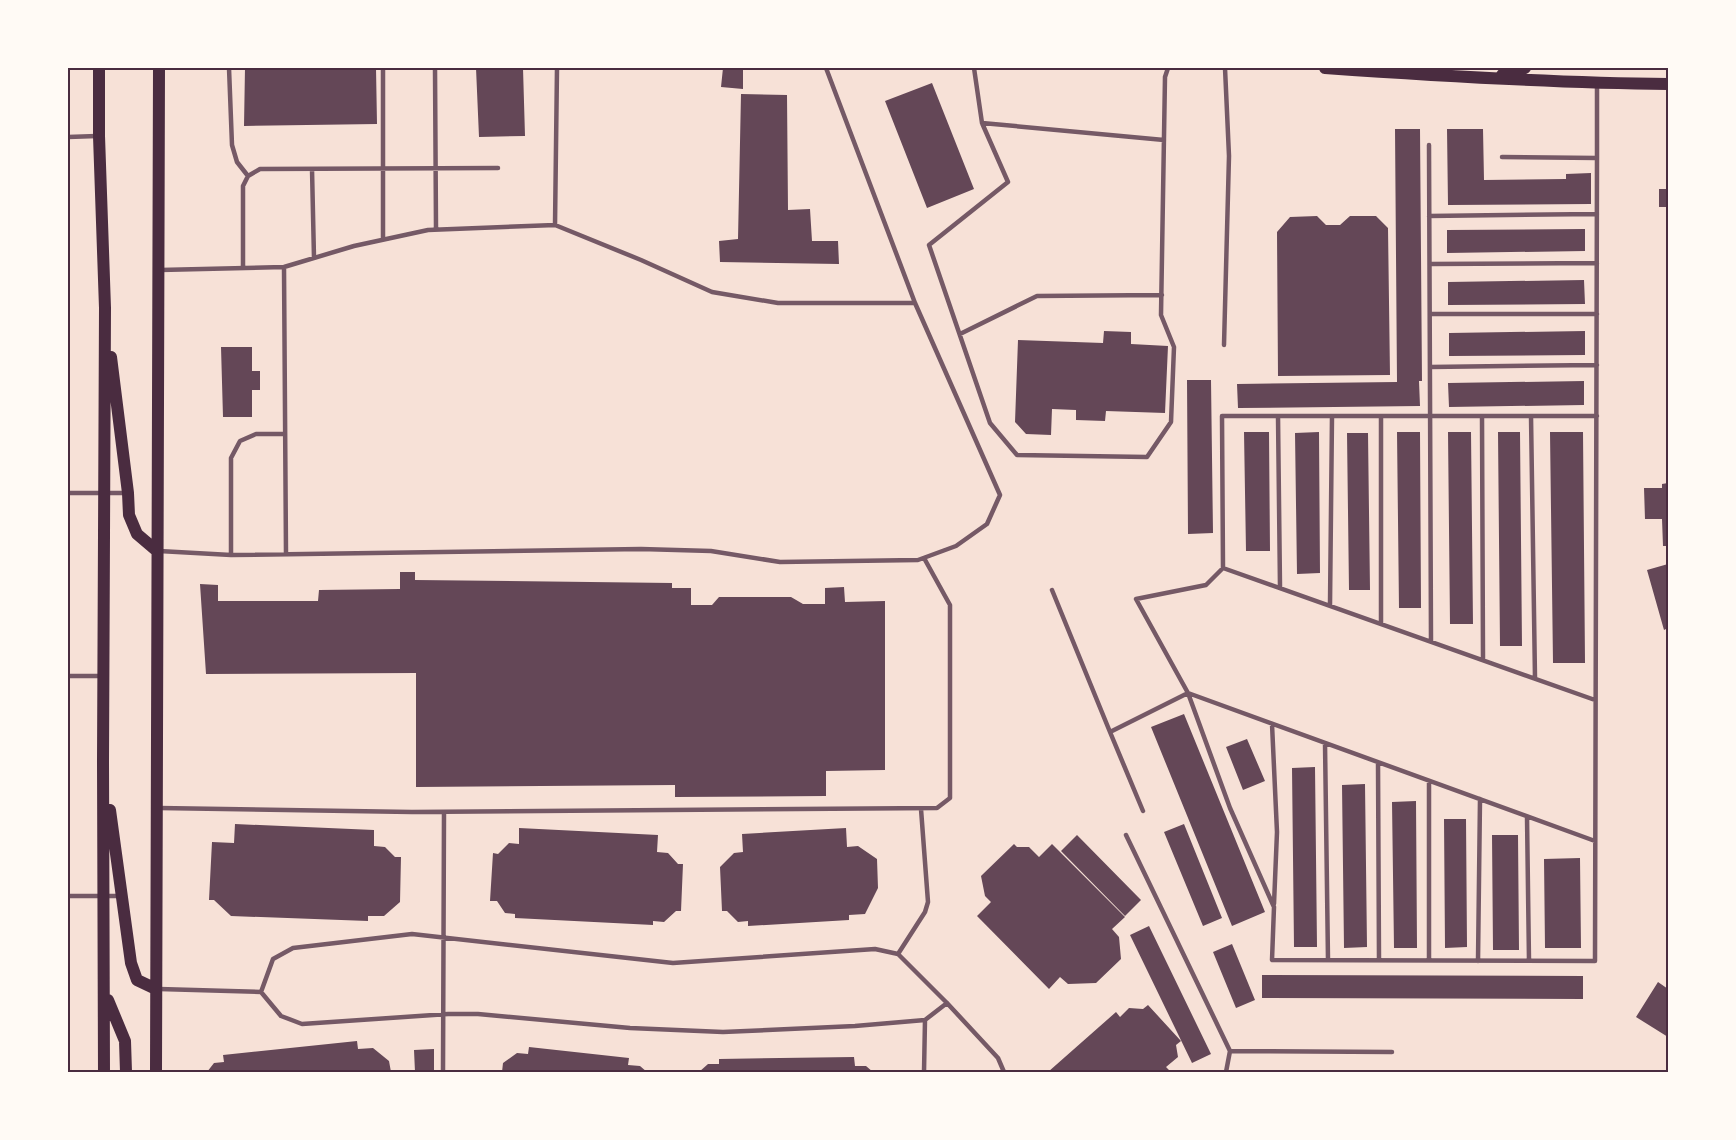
<svg xmlns="http://www.w3.org/2000/svg" width="1736" height="1140" viewBox="0 0 1736 1140" font-family="'Zilla Slab',serif">
	<style>
		.building { fill: #644757 }
		.lines { fill: none; stroke-linecap: round; stroke-linejoin: round }
		.service { stroke: #755966; stroke-width: 4.5 }
		.secondary { stroke: #4a2c40; stroke-width: 12 }
		.neatline { fill: none; stroke: #4a2c40; stroke-width: 2 }
	</style>
	<rect width="100%" height="100%" fill="#f7e1d7"/>
	<path class="building" d="M245 68H376L377 124 244 126Z
		M476 68H523L525 136 479 137Z
		M723 68 743 70V89L721 87Z
		M932 83 974 189 927 208 885 101Z
		M741 94 787 95 788 210 810 209 812 241H838L839 264 720 262 719 241 738 239Z
		M1395 129H1420L1422 381H1419L1420 406 1238 408 1237 384 1397 382Z
		M1447 129H1483L1484 180 1566 179V174L1591 173V204L1448 205Z
		M1659 189H1668V207H1659Z
		M1317 216 1326 225H1340L1350 216H1376L1388 228 1390 375 1278 376 1277 232 1290 217Z
		M1585 229V251L1447 253V230Z
		M1584 280 1585 304 1448 305V282Z
		M1104 331 1131 332V344L1168 346 1165 413 1106 411 1105 421 1076 420V410L1052 409 1051 435 1026 434 1015 422 1018 340 1103 343Z
		M1585 331V355L1449 356V333Z
		M221 347H252V371H260V390H252V417H223Z
		M1187 380H1211L1213 533 1188 534Z
		M1584 381V405L1449 407 1448 383Z
		M1244 432H1269L1270 551H1246Z
		M1319 432 1320 573 1297 574 1295 433Z
		M1397 432H1420L1421 608H1399Z
		M1448 432H1471L1473 624H1450Z
		M1498 432H1520L1522 646H1500Z
		M1550 432H1583L1585 663H1553Z
		M1347 433H1368L1370 590H1349Z
		M1668 483V546H1663L1662 519H1645L1644 488H1662V484Z
		M1668 564V628L1664 630 1647 570Z
		M400 572H415V580L672 583V588H691V605H712L719 597H791L803 604H825V588L844 587 845 602 885 601V770L826 771V796L675 797V785L416 787V673L206 674 200 584 218 585V601H318L319 590 400 589Z
		M1184 714 1265 912 1232 926 1151 727Z
		M1247 739 1265 781 1243 790 1226 747Z
		M1315 767 1317 947H1294L1292 768Z
		M1365 784 1367 947 1344 948 1342 785Z
		M1416 801 1417 948H1394L1392 802Z
		M1444 819H1466L1467 947 1445 948Z
		M235 824 374 830V846L385 847 395 857H401L400 902 384 916H368V921L231 916 214 900H209L212 842 234 843Z
		M1184 824 1222 918 1203 926 1164 832Z
		M519 828 658 835 657 852 668 853 678 864H683L681 911H676L664 922 653 921V925L515 918V914L505 913 497 901H490L493 853 498 854 509 843 519 844Z
		M846 828 847 847 858 846 877 859 878 888 865 914 849 915V920L748 926V921L738 922 727 911H722L720 867 734 853 743 852 742 834Z
		M1077 835 1141 900 1125 916 1061 851Z
		M1492 835H1518L1519 950H1493Z
		M1014 844 1017 847H1029L1039 857 1052 844 1125 917 1112 929 1119 937 1121 959 1096 983 1068 984 1060 977 1049 989 977 916 991 902 985 896 981 876Z
		M1580 858 1581 948H1545L1544 859Z
		M1149 926 1211 1054 1192 1063 1130 935Z
		M1232 944 1255 1000 1236 1008 1213 952Z
		M1262 975 1583 976V999L1262 998Z
		M1658 982 1668 989V1037L1636 1017Z
		M1148 1005 1181 1041 1176 1045 1178 1057 1166 1067 1171 1072H1048L1116 1012 1120 1017 1129 1008 1143 1009Z
		M357 1041 358 1049 373 1048 389 1061 391 1072H207L214 1063 224 1062 223 1055Z
		M529 1047 629 1058 628 1065 640 1066 647 1072H502L503 1063 517 1053 528 1054Z
		M434 1049V1072H415L414 1050Z
		M854 1057 855 1066H866L873 1072H699L708 1064H719V1059Z"/>
	<g class="lines">
		<path class="service" d="M229 68 232 145 237 162 248 176
			M435 68 436 229
			M974 68 982 123 1008 182 929 245 990 423 1017 455 1147 457 1171 422 1174 347 1161 315 1165 77 1168 68
			M982 123 1164 140
			M68 137 97 136
			M1429 145 1431 641
			M1502 157 1597 158V84
			M312 169 314 258
			M1429 216 1597 214
			M555 225 641 260 712 292 778 303H915L826 68
			M383 239V68
			M1430 264 1597 263
			M284 267 286 554
			M243 268V186L248 176 260 169 498 168
			M160 270 284 267 354 246 428 230 555 225 557 68
			M1430 314H1597
			M960 334 1037 296 1162 295
			M1224 345 1229 156 1225 68
			M1430 367 1597 365
			M1278 416 1280 587
			M1381 416V623
			M1482 416 1483 659
			M1531 416 1535 678
			M68 493H128
			M159 551 231 555 641 549 711 551 780 562 918 560 956 546 987 524 1000 495 915 303
			M231 555V458L240 441 256 434H285
			M1223 568 1222 416H1597
			M1052 590 1110 732
			M1330 605 1332 416
			M68 676H101
			M1595 700 1223 568 1206 585 1136 599 1188 693 1230 808 1274 907 1272 960 1595 961 1597 158
			M1272 724 1277 832 1274 904
			M1325 743 1328 960
			M1378 762 1379 960
			M1429 781V960
			M159 808 412 812 937 808 950 798V605L924 558
			M1143 811 1110 732 1188 693 1595 841
			M1527 817 1529 961
			M1126 835 1230 1051 1226 1072
			M68 896H122
			M898 954 925 912 928 902 921 809
			M1478 961 1480 799
			M159 989 261 992 273 959 293 948 412 934 673 963 875 949 898 954 947 1003 998 1058 1004 1072
			M261 992 281 1016 302 1024 448 1014H478L630 1028 723 1032 855 1026 925 1020 947 1003
			M1230 1051 1392 1052
			M443 1072 444 812
			M924 1072 925 1020"/>
		<path class="secondary" d="M99 68V136L105 308 103 762 104 1072
			M1325 68C1439 76 1554 83 1668 84
			M1502 75 1525 68
			M111 357 128 493 129 515 137 534 157 551
			M110 810 131 963 137 980 156 989
			M108 1000 125 1041 126 1072
			M156 1072 159 68"/>
	</g>
	<rect width="1736" height="1140" fill="none" stroke="#fffaf5" stroke-width="138"/>
	<rect x="69" y="69" width="1598" height="1002" class="neatline"/>
</svg>
